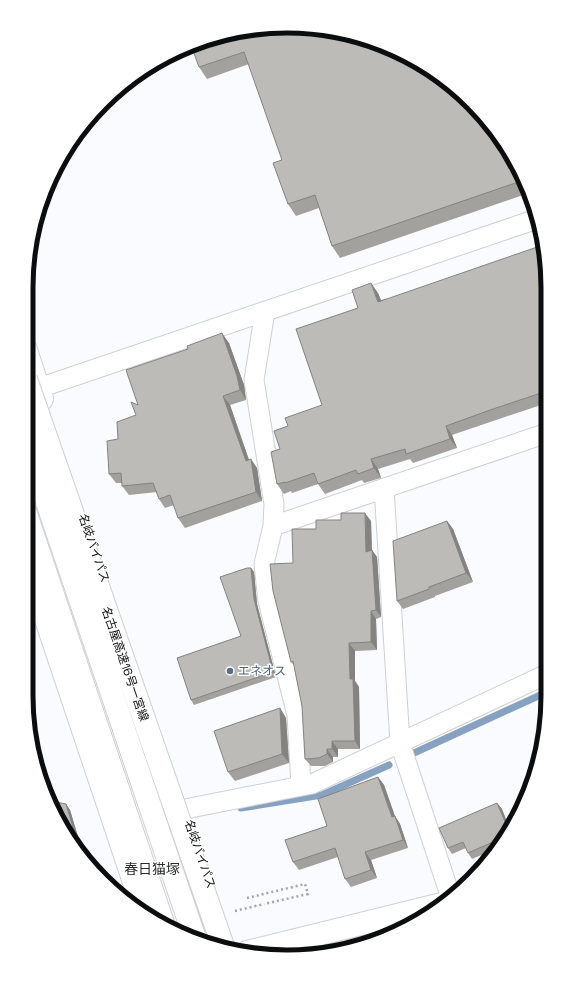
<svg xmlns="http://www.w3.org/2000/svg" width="574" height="983" viewBox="0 0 574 983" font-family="'Space Grotesk','Noto Sans JP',sans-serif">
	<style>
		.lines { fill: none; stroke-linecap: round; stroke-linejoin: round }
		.stream { stroke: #87a1c1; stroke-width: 7 }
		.minor-casing { stroke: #ced0d3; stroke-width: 21 }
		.tertiary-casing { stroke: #ced0d3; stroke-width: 24 }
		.trunk-casing { stroke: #ced0d3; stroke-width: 24 }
		.motorway-casing { stroke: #ced0d3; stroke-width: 24 }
		.path { stroke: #a3a5a7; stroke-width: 2.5; stroke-dasharray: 2 3; stroke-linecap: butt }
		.minor { stroke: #fff; stroke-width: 19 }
		.tertiary { stroke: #fff; stroke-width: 22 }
		.trunk { stroke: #fff; stroke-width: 22 }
		.motorway { stroke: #fff; stroke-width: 22 }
		.motorway-bridge-casing { stroke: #ced0d3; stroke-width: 24; stroke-linecap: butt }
		.path-bridge { stroke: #a3a5a7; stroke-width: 2.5; stroke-dasharray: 2 3; stroke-linecap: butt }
		.motorway-bridge { stroke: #fff; stroke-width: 22 }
		.wall { fill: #a3a19e }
		.shaded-wall { fill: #848381 }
		.building { fill: #bdbbb8; stroke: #848381 }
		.service-dot { fill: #5c6f8a; stroke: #fff; stroke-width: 1.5 }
		.labels { text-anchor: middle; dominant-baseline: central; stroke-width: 3; stroke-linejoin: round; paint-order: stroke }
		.street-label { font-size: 12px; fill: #0c0d0e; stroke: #fff }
		.service-label { font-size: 12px; fill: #4e5e75; stroke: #fff; text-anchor: start }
		.quarter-label { font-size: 14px; fill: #292a2c; stroke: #fff }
		.rim { fill: none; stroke: #0c0d0e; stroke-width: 5 }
	</style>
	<rect width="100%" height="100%" fill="#f9fbfe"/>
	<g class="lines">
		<path class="stream" d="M414 753 547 692
			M241 808 322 795 389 765"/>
		<defs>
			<path id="minor" d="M265 311 254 380 274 504 273 526 264 564 268 601 297 715 301 786
				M39 388 537 219
				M384 488 400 743 451 898
				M273 526 547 433
				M185 809 312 784 547 674"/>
			<path id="tertiary" d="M247 952 446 903"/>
			<path id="trunk" d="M26 350 42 399
				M26 560 145 915"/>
			<path id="motorway" d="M26 514 163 923"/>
		</defs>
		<use href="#minor" class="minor-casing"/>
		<use href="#tertiary" class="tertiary-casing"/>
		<use href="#trunk" class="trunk-casing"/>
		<use href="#motorway" class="motorway-casing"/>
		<path class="path" d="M247 898 305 884 308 894 264 904"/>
		<use href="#minor" class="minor"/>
		<use href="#tertiary" class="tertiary"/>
		<use href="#trunk" class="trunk"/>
		<use href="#motorway" class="motorway"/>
		<defs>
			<path id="motorway-bridge" d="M26 379 224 949
				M26 440 194 936"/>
		</defs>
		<use href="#motorway-bridge" class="motorway-bridge-casing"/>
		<path class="path-bridge" d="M235 911 264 904"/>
		<use href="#motorway-bridge" class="motorway-bridge"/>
	</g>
	<path class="wall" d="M236 31 513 156 529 193 340 258 332 246 319 208 296 216 288 204 282 160 249 64 207 79 199 67Z
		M547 270V403L499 419 452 435 457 448 413 463 410 459 378 469 381 478 364 483 362 480 325 494 318 484 292 493 291 491 284 494 277 484 280 449 288 426 322 405 358 308 378 293 381 300Z
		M229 343 244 385 246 400 230 405 249 460 257 468 262 501 185 528 178 518 174 505 165 508 159 499 157 492 129 495 122 486V483H116L109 474 118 439 136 415 138 405Z
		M371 521 372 550 377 557 381 617 376 619 377 650 355 651V681L359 687 360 749H338V757H333V762L325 766H311L305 759 302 706 294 665 291 662 293 563 316 529Z
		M447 521 453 529 473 582 435 596V597L403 609 397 601Z
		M251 568 254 572 257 604 276 677 194 705 191 700 241 636Z
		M280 708 286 718 289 763 235 781 228 772Z
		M378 777 384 785 395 816 400 824 408 848 371 860 377 878 351 887 345 879 338 857 299 870 293 862 327 826Z
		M51 801 66 804 70 810 79 840 73 842Z
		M497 803 502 809 496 849 472 859 468 853 466 848 452 854 448 848Z"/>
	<path class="shaded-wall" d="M371 283 378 293 385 311 378 302Z
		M222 333 229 343 244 385 246 400 240 390Z
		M223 396 230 405 252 469 251 459 257 468 262 501 256 492 246 461Z
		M446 426 452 435 457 448 450 439Z
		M371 459 378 469 381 478 374 468Z
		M365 513 371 521 372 560 366 552Z
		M447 521 453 529 473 582 466 573Z
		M372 550 377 557 381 617 376 610Z
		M251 568 254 572 257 604 276 677 273 672 254 599Z
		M371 611 376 619 377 650 371 642Z
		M349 643 355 651V681L359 687 360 749 355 741 350 679Z
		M280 708 286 718 289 763 282 754Z
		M332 741 338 749V757L332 749Z
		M327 749 333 757V762L327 754Z
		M378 777 384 785 398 825 392 817Z
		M497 803 502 809 510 829 509 831Z
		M66 804 70 810 79 840 75 834Z
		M395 816 400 824 408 848 403 840Z
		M365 852 371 860 377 878 371 870Z"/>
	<path class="building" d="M287 26 338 31 387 46 432 70 472 103 513 156 524 180 332 246 315 195 288 204 273 163 282 160 244 52 199 67 191 45 236 31Z
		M543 245 547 270V391L493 409 446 426 450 439 406 454 405 449 371 459 374 468 358 474 356 470 318 484 314 473 285 483V482L277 484 271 452 280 449 274 431 288 426 285 418 322 405 296 329 358 308 352 290 371 283 378 302Z
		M222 333 237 376 240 390 223 396 246 461 251 459 256 492 178 518 170 495 159 499 153 483 122 486 121 473 109 474 107 441 118 439 117 422 136 415 131 402 138 405 126 370 188 349 187 346Z
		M341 513H365L366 552 372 550 376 610 371 611V642L349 643 350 679H353L355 741H332V749H327V754L319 758 305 759 302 706 293 661 291 662 273 591 270 564 293 563 292 529H316V520H341Z
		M447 521 466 573 429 587V589L397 601 393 541Z
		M247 568H251L254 599 273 672 191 700 177 658 241 636 220 577Z
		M280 708 282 754 228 772 214 731Z
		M378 777 392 817 395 816 403 840 365 852 371 870 345 879 335 848 293 862 285 840 327 826 318 799Z
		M51 801 66 804 75 834 70 835Z
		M497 803 509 831 504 841 496 849 493 842 468 853 463 842 448 848 439 828Z"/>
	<circle class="service-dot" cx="230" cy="671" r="4"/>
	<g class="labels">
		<g class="street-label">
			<text transform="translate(94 548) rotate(71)">名岐バイパス</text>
			<text transform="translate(125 664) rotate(71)">名古屋高速16号一宮線</text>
			<text transform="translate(200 854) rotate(71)">名岐バイパス</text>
		</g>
		<g class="service-label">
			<text x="238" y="671">エネオス</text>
		</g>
		<g class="quarter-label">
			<text x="152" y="869">春日猫塚</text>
		</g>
	</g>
	<path d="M0 0H574V983H0ZM287 33H287A254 254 0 0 1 541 287V696A254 254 0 0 1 287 950H287A254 254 0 0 1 33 696V287A254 254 0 0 1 287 33Z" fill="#fff" fill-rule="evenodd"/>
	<path class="rim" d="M287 33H287A254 254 0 0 1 541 287V696A254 254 0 0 1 287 950H287A254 254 0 0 1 33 696V287A254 254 0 0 1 287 33Z"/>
</svg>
